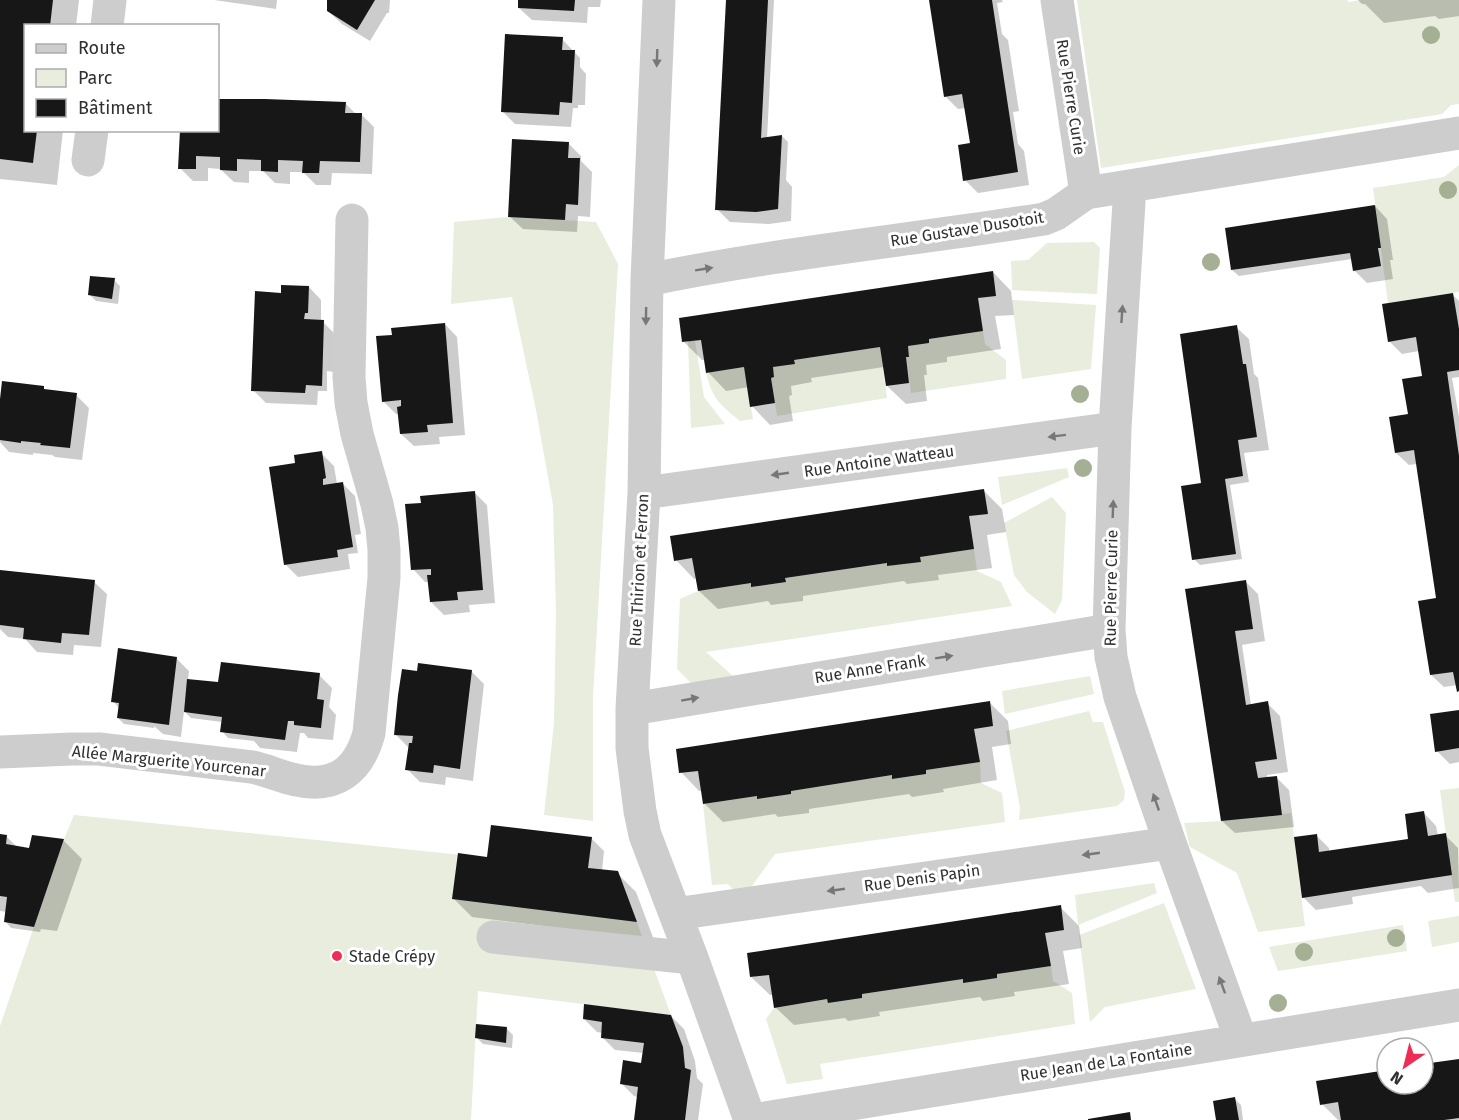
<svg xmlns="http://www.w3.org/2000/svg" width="1459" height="1120" viewBox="0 0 1459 1120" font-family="'Fira Sans',sans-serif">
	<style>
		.green { fill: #e8eddd }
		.shadow { fill: #0003 }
		.building { fill: #171717 }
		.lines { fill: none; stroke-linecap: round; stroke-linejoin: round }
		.minor { stroke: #cdcdcd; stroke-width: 33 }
		.tree { fill: #a4af93 }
		.oneway { fill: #777 }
		.poi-dot { fill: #ed2c57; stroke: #fff; stroke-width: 2 }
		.labels { text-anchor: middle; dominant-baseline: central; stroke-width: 6; stroke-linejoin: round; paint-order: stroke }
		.street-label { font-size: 16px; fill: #303030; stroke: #fff }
		.poi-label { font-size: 16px; fill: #303030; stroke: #fff; text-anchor: start }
	</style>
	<rect width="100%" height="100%" fill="#fff"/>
	<path class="green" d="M1077 0H1347L1349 2 1360 0H1459V104L1451 105 1442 114 1101 168Z
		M1459 165V292L1388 303 1373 188 1444 177Z
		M508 217 596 222 618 264 593 697V821L544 815 554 723 556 613 553 505 536 410 512 297 451 304 454 222Z
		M1094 242 1100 248 1097 294 1012 290 1011 261 1028 260 1047 243Z
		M1012 300 1096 305 1091 369 1022 379Z
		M983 331 985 344 1006 360V379L911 393 906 357 909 356 908 346 929 343V339Z
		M688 341H695L704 397 725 424 691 428Z
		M880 347 887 398 777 416 771 378 774 376 773 367 794 364V360Z
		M744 367 753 419 740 421C720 405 712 398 706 373Z
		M1067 468 1069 477 1002 505 998 477Z
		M1052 497 1066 513 1062 600 1055 614 1027 592 1014 575 1004 523Z
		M974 549 977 571 1001 582 1012 606 706 652 734 677 693 685 677 669 680 599 698 591 751 583 752 587 785 582V578L887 563V566L920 562V557Z
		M1090 676 1094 694 1005 714 1002 691Z
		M1089 711 1093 722H1103L1125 792 1124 800 1117 806 1019 820 1020 808 1006 731Z
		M980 762 981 783 1002 793 1005 822 775 854 749 890 735 892 728 884 712 885 703 804 757 796 758 799 791 794V791L892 775 893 779 926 774V770Z
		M1459 788V902H1455L1440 790Z
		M1291 813 1305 926 1258 932 1237 873 1190 847 1184 823 1221 821Z
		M74 815 618 871 671 1015 478 991 471 1120H0V1026L64 839Z
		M1154 883 1157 893 1078 925 1075 895Z
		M1164 903 1196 989 1105 1007 1090 1022 1079 935Z
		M1459 916V942L1432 947 1428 921Z
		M1403 925 1407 951 1278 971 1269 947Z
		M1051 966 1053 981 1072 993 1075 1024 820 1064 823 1079 787 1084 766 1019 774 1008 827 999 829 1003 862 998V994L963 979V982L997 978V974Z"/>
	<path class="shadow" d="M0 0H79L76 26H26V130H63L57 185 0 179Z
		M214 0H277L276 9Z
		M329 0H390L389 13H387L370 41 342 24 328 11Z
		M519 0H601L600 7H588L587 23 532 20 519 8Z
		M728 0H774L767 139 782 136 788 142 786 180 792 187 791 221 769 224 730 222 717 209Z
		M930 0H1002L1003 2 997 3 1002 34 1008 40 1019 111 1013 112 1018 144 1024 151 1029 185 978 193 965 180 972 144 966 108 958 109 945 96Z
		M1358 0H1459V16L1439 19 1435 16 1384 23 1365 4H1362Z
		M562 39 580 58V67L586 74 585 105H578V108H573L571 127 515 124 502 111Z
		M218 100 345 103 356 114H361L374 127 372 174 332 173 331 185H316L303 172H290V184L275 183 263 171H249V183L234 182 220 169 208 168V181H193L180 168 218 130Z
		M568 143 581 156V161L592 172 590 217 578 216 577 232 523 229 510 217Z
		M1375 206 1387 219 1393 260H1390L1393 279 1367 283 1354 270 1352 259 1239 276 1232 270Z
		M993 272 1011 291 1014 315 995 316 1001 349 947 357V362L926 365 927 375H924L927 401 906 404 887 386 884 367 811 378 812 382 791 386 792 395 789 396 793 421 770 425 752 406 749 387 726 391 708 372 706 360H702L684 342Z
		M114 280 120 286 118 304 96 301 90 295Z
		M309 287 321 300V322H323L336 335 334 372 327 371V391H318L317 405 266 403 253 390 282 294Z
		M1453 295 1459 301V377L1452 378 1459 417V692L1457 685 1444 687 1431 675 1438 599 1417 464 1409 465 1396 453 1424 377 1419 351 1402 354 1389 341Z
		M445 324 457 337 465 435 439 437 440 444 414 446 401 434 399 414H396L383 401 393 336Z
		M1236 327 1249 339 1254 374 1258 378 1269 450 1244 453 1249 482 1230 485 1242 559 1200 565 1194 559 1203 484Z
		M43 388 46 391 76 395 89 408 82 460 55 457 52 455 33 453V455L9 452 0 442V411Z
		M321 453 334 466 337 484 342 483 355 496 361 534 355 535 358 553 348 554 350 569 298 577 286 565 271 468 297 464Z
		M984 491 1002 509 1006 532 987 535 992 568 938 575 939 580 907 584 904 581 803 596V601L771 605 768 601 718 609 699 591 697 578 694 579 676 560Z
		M474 492 487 505 495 603 469 605 470 612 444 615 431 602 429 582H425L413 569Z
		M0 579 94 582 107 594 101 647 74 645 73 655 37 652 25 639 8 637 0 629Z
		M1245 581 1258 594 1265 641 1242 645 1251 705 1267 703 1280 716 1288 772 1267 775 1268 778 1276 777 1289 790 1294 827 1235 833 1222 821 1195 638Z
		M176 658 189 671 188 680 218 683 319 675 332 688 329 707 336 715 333 740 308 738 304 733H300L297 752 260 748 254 741 228 738 222 731V722L191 718 184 711 181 737 163 734 154 726V728L124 724 118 718 119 708 113 701Z
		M471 671 484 684 473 781 446 777 445 785 420 782 407 769 410 747H408L395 734 419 672Z
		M990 703 1008 721 1011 744 992 747 997 780 943 789 944 792 912 797 909 794 809 809V813L778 817 775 814 723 822 704 803 702 791H699L681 772Z
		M1459 712V762L1450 764 1437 751Z
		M1424 813 1436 826 1438 836 1445 835 1458 848 1459 888 1428 893 1421 886 1352 897 1353 904 1316 910 1303 897 1316 835 1329 848V852L1407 840Z
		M0 836 7 837 17 847 30 850 63 840 82 859 57 931 41 929 40 932 11 928 5 921 7 912 0 911Z
		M591 838 604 851 602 871 617 873 636 892 654 940 472 917 454 899 489 858Z
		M1060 907 1079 926 1082 948 1063 951 1069 984 1014 992 1015 996 983 1001 980 997 879 1012 880 1016 848 1021 845 1018 794 1025 775 1007 773 995H770L751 977Z
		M671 1016 684 1029 695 1061 697 1078 703 1084 698 1120H635L638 1097 634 1096 621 1083 642 1064 644 1053 615 1050 602 1037 603 1033 597 1032 584 1019Z
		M507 1029 513 1035 512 1048 483 1044 477 1038Z
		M1459 1060V1120H1338L1322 1104 1387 1071V1084H1423V1066Z
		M1235 1099 1241 1105 1243 1120H1217Z"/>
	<path class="building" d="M0 0H53L50 26H26V130H37L33 163 0 159Z
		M327 0H375L357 30 327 11Z
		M518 0H575L574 11 518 8Z
		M726 0H768L761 138 782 135 778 209 756 212 715 210Z
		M929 0H992L1018 172 963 181 958 145 970 143 962 94 944 97Z
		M505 34 563 37 562 50H575L572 103 560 102 559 115 501 112Z
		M218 99H265L346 102 345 113H362L360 162 320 161 319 173H302L303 161 278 160V172L261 171V160L237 159V171L220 170V157L196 156V169H178L180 130H218Z
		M512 139 569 142 568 158H580L578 205 566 204 565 220 508 217Z
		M1375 205 1381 248H1378L1381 266 1353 271 1350 253 1231 270 1225 228Z
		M993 271 996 296 978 298 983 331 929 339V343L908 346 909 357H906L909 383 886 386 880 347 794 360 795 364 773 367 774 377 771 378 775 403 750 407 744 367 706 373 701 340 682 342 679 318Z
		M90 276 115 278 112 299 88 295Z
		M281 285 309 286 308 313H305L304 319 324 320 322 386 306 385 305 393 251 391 255 291 281 293Z
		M1453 293 1459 329V370L1447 372 1459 456V691L1457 692 1453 672 1430 675 1418 601 1436 598 1414 450 1395 453 1389 417 1408 414 1402 379 1422 376 1416 337 1388 342 1382 304Z
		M445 323 453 423 427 425 428 432 400 434 397 407 401 406V400L382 402 376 336 392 335 391 328Z
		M1237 325 1243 364H1246L1257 437 1238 440 1243 476 1225 479 1236 554 1192 560 1181 486 1201 483 1180 334Z
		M2 381 44 386V389L77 393 70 448 40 445 41 443 21 441V443L0 440V399Z
		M322 451 326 478 323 479V485L343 482 353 547 337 550 338 557 284 565 269 467 295 463 294 455Z
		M984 489 988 514 969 516 974 549 920 557 921 562 887 566V563L785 578 786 582 751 587V583L698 591 692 558 674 561 670 536Z
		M475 491 483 590 457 592 458 600 430 602 427 575H431V569L411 570 405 504 421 503 420 496Z
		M0 570 95 580 89 635 62 633 61 643 23 639 24 628 0 625Z
		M1246 580 1253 629 1235 631 1246 705 1268 701 1277 759 1255 762 1258 778 1277 776 1282 815 1221 821 1185 589Z
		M118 648 177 657 169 725 117 718 119 703 111 702Z
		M221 662 320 673 317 699 324 700 321 728 294 725V721H288L285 740 220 732 222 717 184 712 187 679 218 682Z
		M418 663 472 670 460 769 434 765 433 773 405 770 409 743H412L413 736 394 735 398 695 402 669 417 671Z
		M990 701 993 726 974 729 980 762 926 770V774L892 779V775L791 791V794L757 799V796L703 804 698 771 679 773 676 749Z
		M1459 710V748L1435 752 1430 714Z
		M1424 811 1428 836 1446 833 1452 875 1302 898 1294 837 1317 834 1319 852 1408 839 1405 814Z
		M491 825 592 837 588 868 618 871 637 922 452 899 458 853 487 857Z
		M0 834 7 835 6 844 29 848 32 835 64 839 34 927 4 922 7 897 0 896Z
		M1061 905 1064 930 1045 933 1051 966 997 974V978L963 983V979L862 994V998L828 1003 827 999 774 1008 769 975 750 977 747 953Z
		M584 1004 671 1015 683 1047 685 1068 691 1070 685 1120H634L638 1087 620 1084 623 1060 641 1063 644 1043 601 1038 602 1022 583 1019Z
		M476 1024 507 1027 506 1043 475 1038Z
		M1459 1059V1118L1444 1120H1341L1338 1102 1320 1105 1316 1081 1387 1070V1084H1423V1064Z
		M1235 1097 1239 1120H1216L1213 1101Z
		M1130 1112 1131 1120H1088V1119Z"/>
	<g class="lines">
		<path class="minor" d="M659 0 647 280 644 493 632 709V748L640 811 645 835 692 958 750 1120
			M1057 0 1086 193
			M107 26 110 0
			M88 160 92 130
			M1130 186 1115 428 1109 630 1111 657 1120 697 1170 843 1241 1040
			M647 280C778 253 912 240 1044 219L1056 214 1086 193 1459 133
			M644 493 1115 428
			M632 709 1109 630
			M0 752 72 749H99L252 767C267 770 281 777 296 780 336 789 359 770 369 733L384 578V550L382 528 377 504 357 434 351 403 349 377 352 220
			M675 914 1170 843
			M493 937 692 958
			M753 1120 1459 1005"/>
	</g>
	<g class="tree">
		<circle cx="1431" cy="35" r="9"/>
		<circle cx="1448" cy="190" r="9"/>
		<circle cx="1211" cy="262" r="9"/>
		<circle cx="1080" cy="394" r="9"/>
		<circle cx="1083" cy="468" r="9"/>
		<circle cx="1396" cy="938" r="9"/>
		<circle cx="1304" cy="952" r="9"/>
		<circle cx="1278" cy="1003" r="9"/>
	</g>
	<defs><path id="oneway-solid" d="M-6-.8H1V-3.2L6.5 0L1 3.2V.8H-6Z" transform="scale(1.5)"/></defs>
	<g class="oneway">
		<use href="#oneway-solid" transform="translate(657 58) rotate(92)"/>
		<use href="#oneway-solid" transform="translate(704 269) rotate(-9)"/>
		<use href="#oneway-solid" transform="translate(1122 314) rotate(-86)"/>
		<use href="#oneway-solid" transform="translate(646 316) rotate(91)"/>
		<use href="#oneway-solid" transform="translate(1057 436) rotate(173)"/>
		<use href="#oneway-solid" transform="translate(780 474) rotate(172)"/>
		<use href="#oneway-solid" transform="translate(1113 509) rotate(-88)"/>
		<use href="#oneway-solid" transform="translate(944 657) rotate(-9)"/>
		<use href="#oneway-solid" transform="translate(690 699) rotate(-10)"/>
		<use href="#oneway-solid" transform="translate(1156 802) rotate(-109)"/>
		<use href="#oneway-solid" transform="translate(1091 854) rotate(172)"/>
		<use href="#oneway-solid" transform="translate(836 890) rotate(172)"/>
		<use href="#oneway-solid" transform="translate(1222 985) rotate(-110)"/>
	</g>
	<circle class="poi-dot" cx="337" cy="956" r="6"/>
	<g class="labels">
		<g class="street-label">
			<text transform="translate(1071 97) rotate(81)">Rue Pierre Curie</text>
			<text transform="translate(967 229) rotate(-9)">Rue Gustave Dusotoit</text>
			<text transform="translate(879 461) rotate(-8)">Rue Antoine Watteau</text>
			<text transform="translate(639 570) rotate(-87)">Rue Thirion et Ferron</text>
			<text transform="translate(1111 588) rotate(-89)">Rue Pierre Curie</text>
			<text transform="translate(870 669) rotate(-9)">Rue Anne Frank</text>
			<text transform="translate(169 761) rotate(6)">Allée Marguerite Yourcenar</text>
			<text transform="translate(922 878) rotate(-8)">Rue Denis Papin</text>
			<text transform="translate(1106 1062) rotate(-9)">Rue Jean de La Fontaine</text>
		</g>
		<g class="poi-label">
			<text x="349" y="956">Stade Crépy</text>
		</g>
	</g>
	<rect x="24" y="24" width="195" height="108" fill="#ffffff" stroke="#acacac" stroke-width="1.5"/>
	<rect x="36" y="44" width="30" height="9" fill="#cdcdcd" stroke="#acacac" stroke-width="1.5"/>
	<text x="78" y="54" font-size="18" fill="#303030">Route</text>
	<rect x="36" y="69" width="30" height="18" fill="#e8eddd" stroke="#acacac" stroke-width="1.5"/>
	<text x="78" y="84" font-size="18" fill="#303030">Parc</text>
	<rect x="36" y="99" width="30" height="18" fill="#171717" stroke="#acacac" stroke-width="1.5"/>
	<text x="78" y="114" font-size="18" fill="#303030">Bâtiment</text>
	<g transform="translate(1405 1066) rotate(215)"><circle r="28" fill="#ffffff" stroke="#acacac" stroke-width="1.5"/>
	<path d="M0-4.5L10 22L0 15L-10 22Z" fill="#ed2c57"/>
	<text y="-9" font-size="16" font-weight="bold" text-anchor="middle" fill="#303030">N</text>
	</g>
</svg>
